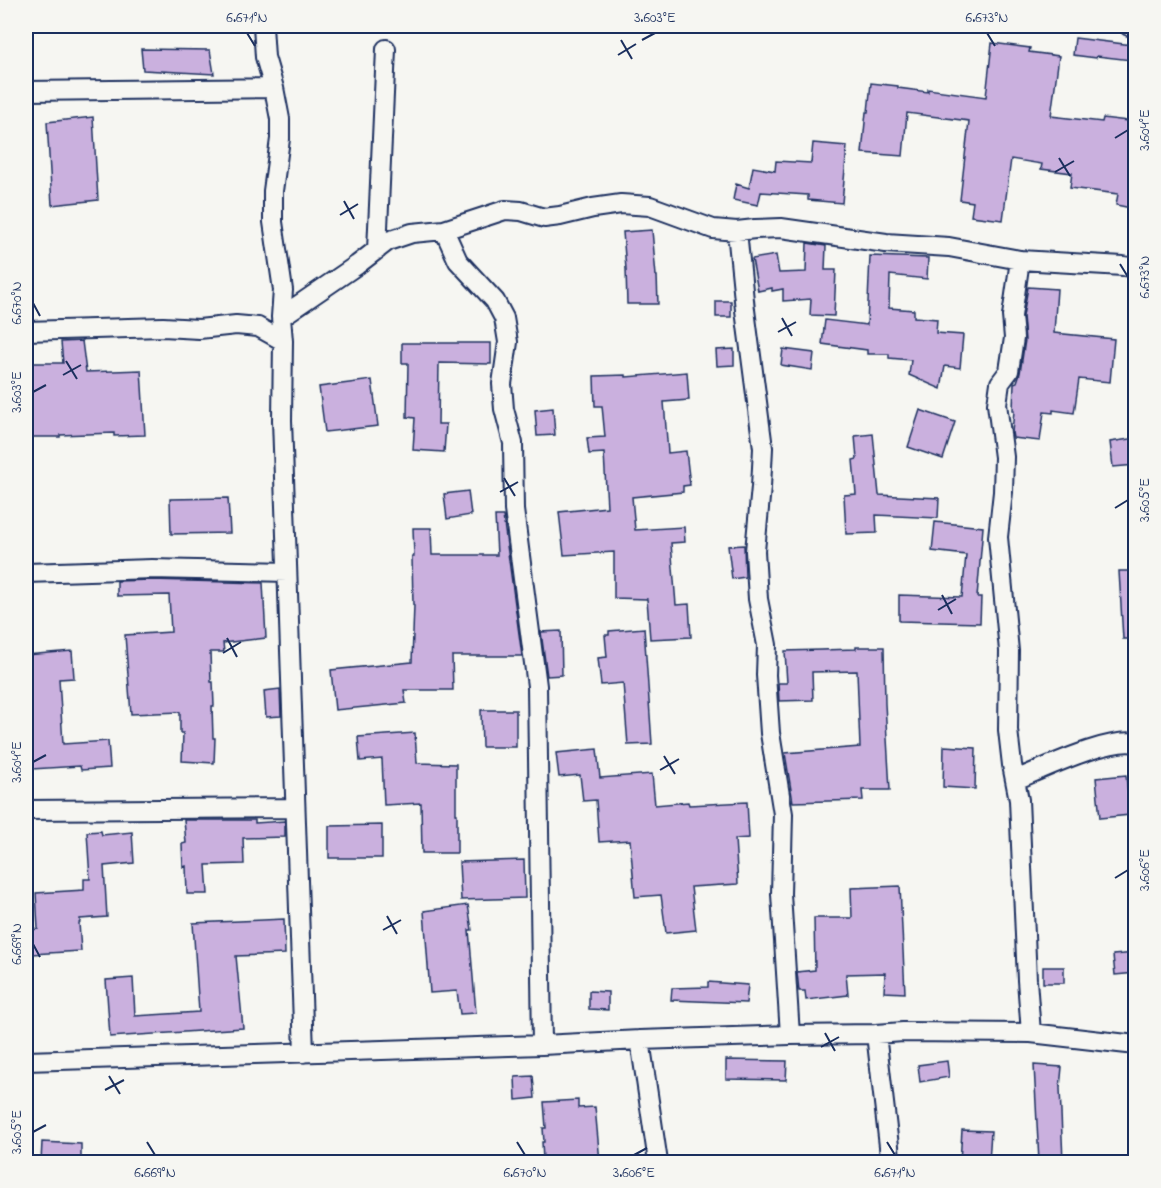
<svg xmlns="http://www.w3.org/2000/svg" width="1161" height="1188" viewBox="0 0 1161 1188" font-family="'Indie Flower',sans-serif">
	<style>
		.building { fill: #cab0de; stroke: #1b2f5e; stroke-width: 1.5 }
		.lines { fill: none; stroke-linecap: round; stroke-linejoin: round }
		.street-casing { stroke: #1b2f5e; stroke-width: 22 }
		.street { stroke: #f6f6f2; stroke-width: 18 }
		.ticks { fill: none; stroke: #1b2f5e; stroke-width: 2 }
		.neatline { fill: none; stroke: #1b2f5e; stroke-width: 2 }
		.ticks-label { font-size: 15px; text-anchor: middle; fill: #1b2f5e }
	</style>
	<rect width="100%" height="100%" fill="#f6f6f2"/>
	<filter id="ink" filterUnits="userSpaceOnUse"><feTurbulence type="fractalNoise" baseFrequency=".0167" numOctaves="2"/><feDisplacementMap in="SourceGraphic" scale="12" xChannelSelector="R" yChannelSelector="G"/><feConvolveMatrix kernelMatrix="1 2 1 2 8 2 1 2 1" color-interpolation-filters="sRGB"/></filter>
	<g filter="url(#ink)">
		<path class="building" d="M1075 38 1132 45 1131 60 1097 56 1096 58 1073 55Z
			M992 43 1030 48 1029 52 1059 56 1051 116 1102 122 1103 118 1136 122V209L1116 205 1118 194 1070 188 1072 173 1041 169 1042 164 1011 159 1003 220 971 216 973 202 960 200 969 121 907 113 903 156 862 153 866 112H868L871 83 898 86V88L928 92V89L986 97Z
			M141 49 210 50 214 74 143 70Z
			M93 117 98 200 52 205 47 122Z
			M813 143 847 146 842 203 808 200V195L761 192 758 205 733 200 736 184 749 188 753 167 775 171 776 161 811 163Z
			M652 230 656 276H657L658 304H627L626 269 623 232Z
			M807 243 826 246 825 270H836L834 316 810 315 811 299 783 301V289L772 291V288L758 291 752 259 776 255 779 273 806 272Z
			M870 256 928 258 927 279 890 275 889 308 914 310V317L937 319 936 333 963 335 960 368 945 366 941 389 909 375 911 360 889 358V354H867V350L822 344 825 320 867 325Z
			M1028 287 1057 289 1054 333 1114 339 1110 382 1079 379 1074 413 1053 410V413L1044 412 1040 441 1013 438 1012 432 1014 411 1013 410 1014 383 1017 382 1020 373 1025 340 1023 316Z
			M716 301H731V317H716Z
			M82 341 86 372 141 370 145 435 114 436V433L60 435V437H26V363H63L61 342Z
			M402 343H491V364L439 363 438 424H446L444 452 413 450 415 418 407 417 408 363H402Z
			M734 349V365L717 366 716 350Z
			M783 349 814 353 812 370 781 365Z
			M687 372 689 400 664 402 668 453 686 451 690 485 683 486V492L632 497 635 530 684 527 685 542 671 543 676 605 689 604 691 637 650 639 647 599 614 598V552L564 555 559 512 607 507 604 453 589 454 587 438 605 437 602 406H595L594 376 626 375V377Z
			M372 380 378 426 325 432 319 387Z
			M553 408 555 435 537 436 535 410Z
			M920 410 955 422 943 459 908 447Z
			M873 434 879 495 939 498 938 518 876 515 877 533 846 534 844 495 856 494 853 460 857 459 855 436Z
			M1136 438V465L1113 467 1110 442Z
			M468 491 471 515 447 519 444 494Z
			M228 498 230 533 171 534 170 499Z
			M495 516H503L522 656H452L453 690H404L406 703 335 710 331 670 412 662 414 605H413L412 556H414L413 528H431L432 555H497Z
			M935 522 983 527 977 597H981L980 623 899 621V595L962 597 966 555 932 551Z
			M744 545 745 577 732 579 728 546Z
			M1119 571H1136V639H1123Z
			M152 580 263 583 266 638 223 643 224 652H210L211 682H213L214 706H212L213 738H215L214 763 182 761 183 733H180V712L131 714 125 635 171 632 169 595 117 596V581Z
			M644 628 652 744 628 745 623 683 601 685 598 658 607 657 605 635H609V631Z
			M561 631 562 675 547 676 541 632Z
			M856 647H884L885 704 890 790H862L863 800 793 802 785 753 860 747 857 671 812 672 813 700 779 701 778 683H787L785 651 856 649Z
			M72 651 74 678 59 679 63 744 108 741 110 768 81 770 80 766 32 769 26 687H28L26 655Z
			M280 689 281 716 266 717 264 691Z
			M481 710H516V747H482Z
			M415 733 417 763 456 764V814H457V853H422L421 803 384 805 382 759 360 761 358 737Z
			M944 746 976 748 975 789 943 787Z
			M597 749 600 778 652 774 655 805 688 802 689 805 747 802 749 838 735 839 738 884 691 887 696 930 666 933 661 895 635 897 630 840 599 842 596 800 583 801 580 775 559 777 556 753Z
			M1126 775 1130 815 1100 818 1096 778Z
			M184 820H255V823L285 821V837L243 838 244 864 206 865 208 894H187L186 866 183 867 182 844 186 843Z
			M382 825V858H329V826Z
			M101 831 102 835 132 832 134 863 104 866 107 917 80 919V922L79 923 81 951 32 954 30 930 38 929 36 893 84 890V879H90L87 832Z
			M524 860 525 898 461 900 459 862Z
			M900 886 905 993 884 992 885 973 846 974 848 995 806 1000 805 991H799L797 972 815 970 814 918H852L851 888Z
			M468 905 472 930H469L476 1013 460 1014 457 991 430 993 424 911Z
			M284 919 285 954 236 956 243 1028 110 1037 106 980 133 978 135 1016 199 1012 193 923Z
			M1136 953V973L1115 975 1113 955Z
			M1043 967H1064V983H1043Z
			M708 982 748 985 746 1003 671 1000 672 988 708 987Z
			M589 991 608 992V1010L589 1009Z
			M726 1060 787 1061 786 1080 726 1079Z
			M947 1061 949 1077 920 1082 918 1065Z
			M1034 1065 1062 1067 1060 1088 1063 1162H1039Z
			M533 1076 535 1098 516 1100 515 1077Z
			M578 1100V1108L595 1107 600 1162H546V1160H543L542 1142H544L543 1128H546L544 1102Z
			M962 1130 991 1131 989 1162H960Z
			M42 1142 81 1144V1162H41Z"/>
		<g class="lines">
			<defs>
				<path id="street" d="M263 26 265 57 274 88 280 119V139L273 191V222L283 290 281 317 283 341 282 420 304 1053
					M1129 26 1136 27
					M26 91 274 88
					M444 230 458 261 495 301 504 318 508 342 502 384 504 409 513 443 514 510 537 686 542 1045
					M737 231 745 310 763 448 761 487 755 551 758 599 767 645 766 675 770 733 783 814 781 894 790 1035
					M377 250 386 49
					M1020 260 1012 316 1014 338 1009 371 1000 383 997 404 1004 457 1003 492 998 537 1009 651 1008 730 1012 765 1019 800 1027 980 1031 1033
					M281 317 357 265 388 241 412 233 444 230 505 210 521 211 544 218 560 216 593 208 621 204 650 206 713 229 737 231 755 229 781 228 886 243 949 247 1020 260 1123 266 1136 268
					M26 331 163 327 199 329 236 325 258 327 283 341
					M26 573 152 569 287 572
					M1015 780C1043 769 1108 737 1136 743
					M26 810 295 808
					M876 1034 889 1146 890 1162
					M640 1040 658 1162
					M26 1061 542 1045 640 1040 790 1035 876 1034 903 1032 1031 1033 1136 1045"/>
			</defs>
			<use href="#street" class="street-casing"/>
			<use href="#street" class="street"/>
		</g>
	</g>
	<path class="ticks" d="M247 33 255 46M987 33 995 46M621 40 632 59M642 40 655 33M618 55 636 44M1115 138 1128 130M1059 158 1070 176M1055 172 1074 161M344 201 354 219M340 215 358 204M1120 264 1128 277M33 303 40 316M782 318 792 336M778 332 796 322M66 361 77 379M63 375 81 365M33 392 46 385M504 478 515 496M500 492 518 482M1115 508 1128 500M942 595 952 614M938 610 956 599M227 638 237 657M223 653 241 642M664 756 675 774M33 762 46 755M660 770 679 759M1115 878 1128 870M387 916 397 934M383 930 401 920M33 944 40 957M825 1033 835 1051M821 1047 839 1037M109 1076 120 1094M105 1090 124 1080M33 1132 46 1125M147 1142 155 1155M517 1142 525 1155M887 1142 895 1155M634 1155 647 1148"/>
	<rect width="1161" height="1188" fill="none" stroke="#f6f6f2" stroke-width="66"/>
	<rect x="33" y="33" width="1095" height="1122" class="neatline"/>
	<g class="ticks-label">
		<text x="247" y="22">6.671°N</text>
		<text x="655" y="22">3.603°E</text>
		<text x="987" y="22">6.673°N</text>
		<text transform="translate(1144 130) rotate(-90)" y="5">3.604°E</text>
		<text transform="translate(1144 277) rotate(-90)" y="5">6.673°N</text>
		<text transform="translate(16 303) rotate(-90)" y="5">6.670°N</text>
		<text transform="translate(16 392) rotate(-90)" y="5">3.603°E</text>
		<text transform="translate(1144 500) rotate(-90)" y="5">3.605°E</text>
		<text transform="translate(16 762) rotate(-90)" y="5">3.604°E</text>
		<text transform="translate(1144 870) rotate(-90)" y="5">3.606°E</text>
		<text transform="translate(16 944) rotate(-90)" y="5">6.669°N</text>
		<text transform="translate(16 1132) rotate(-90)" y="5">3.605°E</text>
		<text x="155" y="1177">6.669°N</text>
		<text x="525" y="1177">6.670°N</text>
		<text x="634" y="1177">3.606°E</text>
		<text x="895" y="1177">6.671°N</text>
	</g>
</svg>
